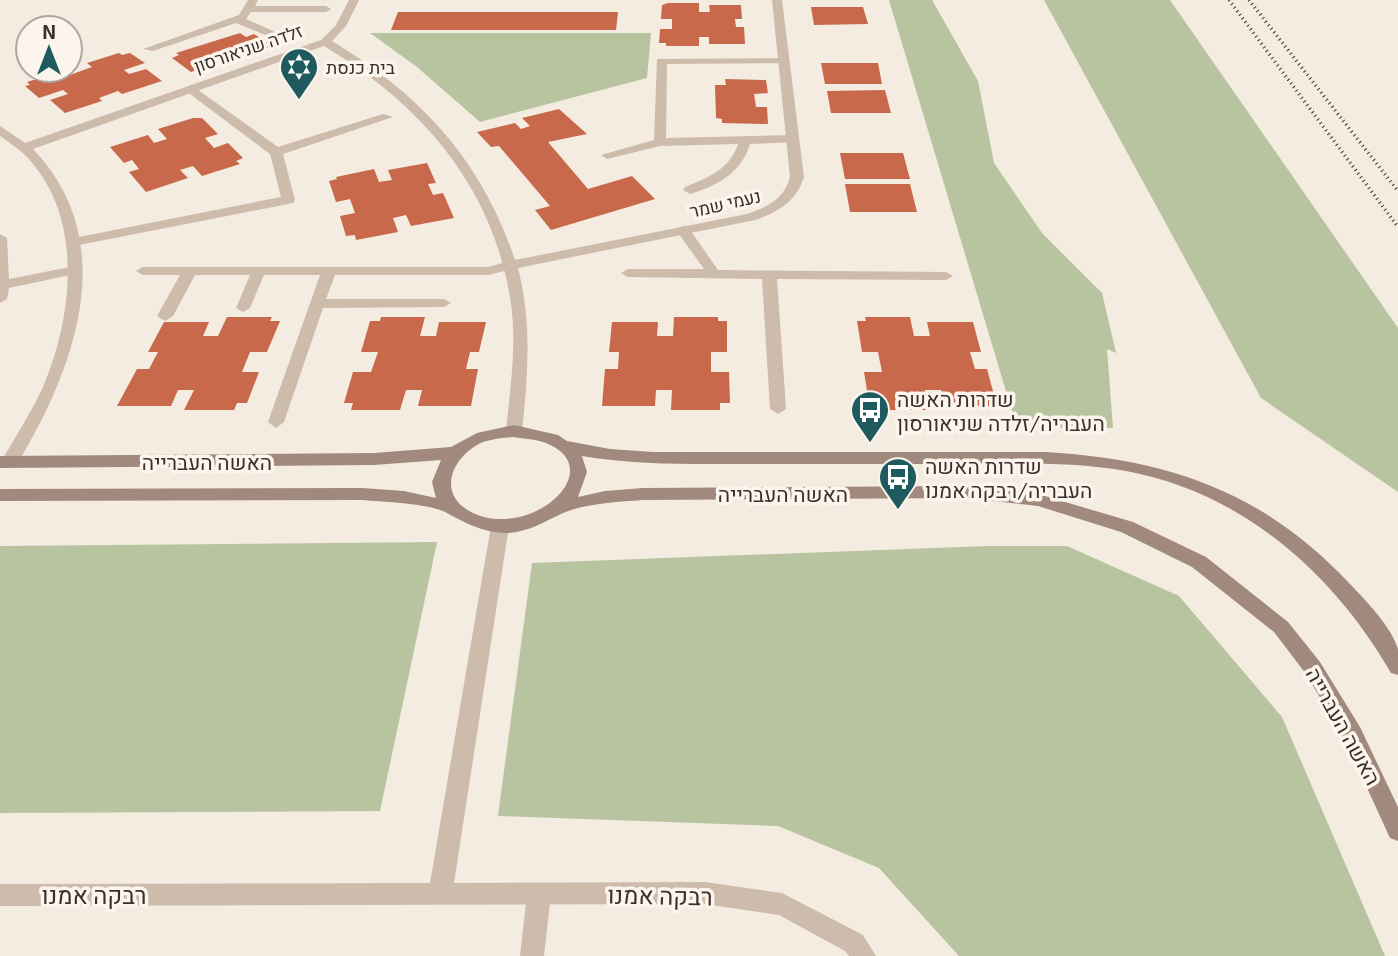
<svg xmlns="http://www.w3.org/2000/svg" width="1398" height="956" viewBox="0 0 1398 956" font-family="'Exo 2',Heebo,sans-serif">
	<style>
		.green { fill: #b8c4a0 }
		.building { fill: #c8694b }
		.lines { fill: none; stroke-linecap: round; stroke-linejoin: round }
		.lane { fill: #cdbbac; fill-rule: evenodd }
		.street { fill: #cdbbac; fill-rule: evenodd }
		.secondary { fill: #a18a7d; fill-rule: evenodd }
		.rail { stroke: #3b302b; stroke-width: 3.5; stroke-dasharray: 1 3.5; stroke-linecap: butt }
		.labels { text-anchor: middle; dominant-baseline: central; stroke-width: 7; stroke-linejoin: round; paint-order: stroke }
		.far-street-label { font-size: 18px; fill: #3b302b; stroke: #fbf5ee }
		.far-poi-label { font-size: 18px; fill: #3b302b; stroke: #fbf5ee; text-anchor: start }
		.poi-label { font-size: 21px; fill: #3b302b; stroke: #fbf5ee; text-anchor: start }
		.street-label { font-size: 21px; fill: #3b302b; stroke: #fbf5ee }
		.near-street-label { font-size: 24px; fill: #3b302b; stroke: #fbf5ee }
	</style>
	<rect width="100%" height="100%" fill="#f4ebe1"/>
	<path class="green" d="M889 0H932L978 81 994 163 1042 233 1102 293 1116 353 1107 349 1113 428H1017Z
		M1044 0H1170L1398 328V492L1261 398Z
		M370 33H651L647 78 480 122 417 67Z
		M437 542 380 811 0 813V546Z
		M988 546H1067L1179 596 1282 717 1385 956H959L879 868 778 826 498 816 532 563Z"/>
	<path class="building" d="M668 3H699V12H710L709 5H741L742 19H735L736 27H744L745 44H709V37H699V46H666V43H659L660 29H672V19H661L662 5Z
		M811 7H863L868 24 814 25Z
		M398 12H618L616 30H391Z
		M240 33 246 37 254 34 273 46 248 55 241 50 214 59 219 62 191 72 172 58 179 55 176 53Z
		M119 53 122 55 130 53 145 63 124 70 129 74 146 69 162 81 122 94 118 91 99 98 102 101 65 113 50 100 68 94 63 90 39 98 25 86 30 85 27 82 65 70 70 75 92 67 87 63Z
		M821 63H878L882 84H825Z
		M725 79 766 80 768 93 754 94 756 107H767L768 124 722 123V119L716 118 715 85H726Z
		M885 90 891 113H831L827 91Z
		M559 109 587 134 548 142 588 189 632 176 655 199 551 230 535 210 550 206 499 146 491 147 477 132 515 123 521 129 530 126 522 118Z
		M193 118H202L218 134 205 138 214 148 228 143 243 158 236 161 240 164 202 176 193 166 180 170 188 178 146 192 129 172 139 169 132 160 124 163 110 147 148 135 154 143 167 139 158 129Z
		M840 153H903L910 179H845Z
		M427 163 436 183 428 184 433 195 443 193 454 218 411 226 406 215 393 218 398 232 356 240 355 235 346 236 340 216 355 213 350 199 336 202 329 181 337 179 336 177 374 169 379 182 392 180 388 170Z
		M845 184H910L917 212H850Z
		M227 317H272L270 321H280L267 352H250L242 372H259L247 403H237L234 410H184L194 390H178L171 406H117L137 369H149L158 352H148L164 322H209L203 336H218Z
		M381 317H425L420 336H436L439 322H486L479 352H470L466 369H478L471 406H418L422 390H406L400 410H351L353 403H344L353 372H371L378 352H361L370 321H380Z
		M674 317H718V321H727V352H711V372H729L730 403H720V410H671L672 390H656L655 406H602L605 369H618L619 352H609L612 322H658L657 336H673Z
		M865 317H910L914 336H930L927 322H973L981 352H970L975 369H987L997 406H944L941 390H925L929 410H880L878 403H869L864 372H882L878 352H862L857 321H866Z"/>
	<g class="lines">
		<path class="lane" d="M248 0H258L255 6H326L331 9 326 12H251L246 19 284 36V40L280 41 236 23 153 51 143 49 239 15Z
			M784 58 790 61 788 63 667 64 666 138 792 135 798 139 796 142 750 144C742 172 717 186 690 194L683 190 685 187C708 178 730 169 738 144L660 146 607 159 601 155 654 140 657 59Z
			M186 87H194L278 147 383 114 393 117 283 154 295 200 293 203 74 246 69 245V239L74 238 281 197 270 154 186 91Z
			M683 226 688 227 718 270 946 272 953 276 946 280 777 279 786 409 778 414 770 409 762 279 628 277 621 273 628 269H704L676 230Z
			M0 234 7 238 9 279 75 266 82 270 75 274 9 288 7 299 0 303Z
			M510 261 517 265 515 268 489 275H335L326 299H444L451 303 444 307 323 308 284 422 276 428 268 422 320 275H264L250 308 243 312 236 308 250 275H195L173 316 165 321 157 316 180 275H143L136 271 143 267H488Z
			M539 883 547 886 551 894 544 956H520L527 894 531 886Z"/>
		<path class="street" d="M349 0H359L346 26 332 41C421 95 481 159 515 260L747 214C768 207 784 199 790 177L772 0H782L804 177C796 202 778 212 755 220L518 268C532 322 528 376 522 431L514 437 508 435 506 431C510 389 517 346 511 304 494 187 422 105 324 46L33 149C123 243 74 370 16 466H4L1 462C15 437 31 413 43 387 73 316 85 216 25 155 18 148 8 142 0 136V126L25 143 321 40 336 25Z
			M500 519 506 521 509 526 454 883 705 882 782 893 863 935 876 956H849L845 951 779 915 705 904 0 906V884L430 883 491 526 494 521Z"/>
		<path class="secondary" d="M514 425 558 435 567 441 610 449 653 452H1045C1169 459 1264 492 1350 584 1366 601 1391 626 1398 649 1398 656 1398 667 1398 675L1391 673C1334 574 1242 492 1126 471 1069 461 1009 464 952 464 881 464 811 464 740 464 687 464 634 465 582 456L587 472 578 497 605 491 643 488 965 486 1038 494 1133 522 1206 557 1288 622 1320 662 1360 727 1398 807V841L1390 838 1344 738 1306 674 1274 632 1192 567 1121 532 1038 506 965 498 643 500C617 502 587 503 563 513 543 522 526 534 502 533 481 531 465 523 447 513 429 503 384 502 362 500L0 501V489L362 488 404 491 436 498 432 482 441 460 374 465 0 468V456L374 453 451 447 477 433ZM514 437C524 439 536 439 546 443 611 469 530 542 471 512 438 495 450 461 477 445 488 439 502 438 514 437Z"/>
		<path class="rail" d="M1229 0 1398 227
			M1249 0 1398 191"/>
	</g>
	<defs>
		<symbol id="synagogue-pin" viewBox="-11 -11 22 30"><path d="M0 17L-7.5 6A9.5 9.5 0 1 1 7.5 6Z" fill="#1f5a5e" stroke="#fbf5ee"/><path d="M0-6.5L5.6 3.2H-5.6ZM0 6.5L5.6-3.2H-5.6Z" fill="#fff"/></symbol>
		<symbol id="bus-pin" viewBox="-11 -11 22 30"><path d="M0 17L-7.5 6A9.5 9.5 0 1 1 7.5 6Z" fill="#1f5a5e" stroke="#fbf5ee"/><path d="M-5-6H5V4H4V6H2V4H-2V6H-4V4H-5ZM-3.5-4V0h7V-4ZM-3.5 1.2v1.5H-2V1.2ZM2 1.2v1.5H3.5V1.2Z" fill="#fff"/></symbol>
	</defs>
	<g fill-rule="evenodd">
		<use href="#synagogue-pin" x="277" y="45" width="44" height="60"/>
		<use href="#bus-pin" x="848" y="388" width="44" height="60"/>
		<use href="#bus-pin" x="876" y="455" width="44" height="60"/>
	</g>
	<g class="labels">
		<g class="far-street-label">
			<text transform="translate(248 48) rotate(-19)">זלדה שניאורסון</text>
			<text transform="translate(725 203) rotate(-13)">נעמי שמר</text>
		</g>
		<g class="far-poi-label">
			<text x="326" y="67">בית כנסת</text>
		</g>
		<g class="poi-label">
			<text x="897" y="398">שדרות האשה<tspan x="897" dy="24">העבריה/זלדה שניאורסון</tspan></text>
			<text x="925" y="465">שדרות האשה<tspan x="925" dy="24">העבריה/רבקה אמנו</tspan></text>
		</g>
		<g class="street-label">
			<text x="207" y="461">האשה העברייה</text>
			<text x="783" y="493">האשה העברייה</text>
			<text transform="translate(1344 726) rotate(61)">האשה העברייה</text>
		</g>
		<g class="near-street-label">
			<text x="94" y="894">רבקה אמנו</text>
			<text transform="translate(660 895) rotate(1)">רבקה אמנו</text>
		</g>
	</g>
	<g transform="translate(49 49)"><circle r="33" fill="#fbf5ee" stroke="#aea6a0" stroke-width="2"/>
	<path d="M0-5L12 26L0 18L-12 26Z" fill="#1f5a5e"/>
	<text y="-10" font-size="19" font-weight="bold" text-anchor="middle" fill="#3b302b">N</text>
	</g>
</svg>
